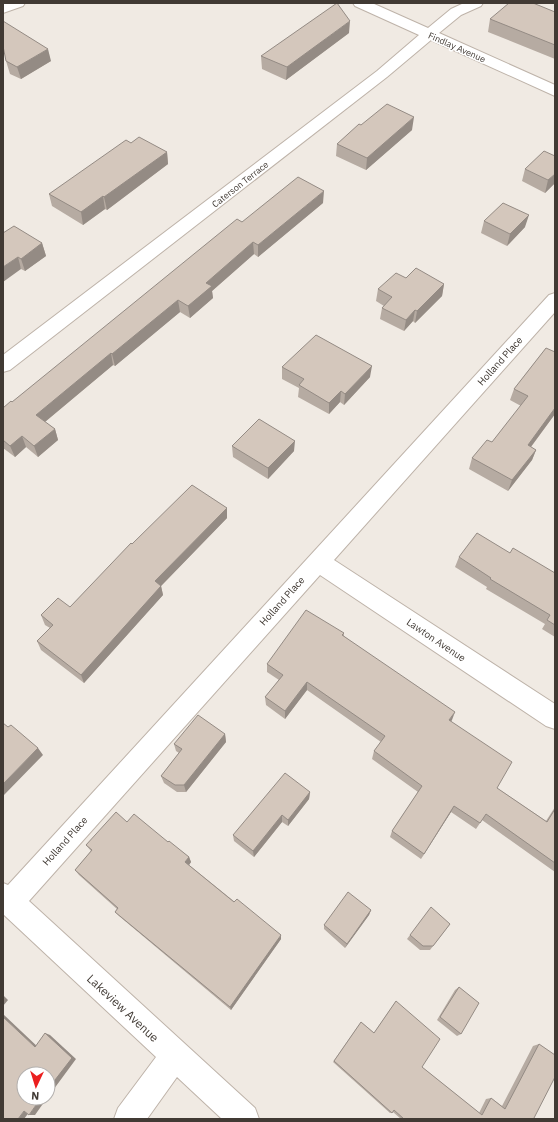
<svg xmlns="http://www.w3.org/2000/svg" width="558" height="1122" viewBox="0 0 558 1122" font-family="'IBM Plex Sans',sans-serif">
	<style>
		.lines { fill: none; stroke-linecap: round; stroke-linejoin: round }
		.street-casing { stroke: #beb3a9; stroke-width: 2 }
		.street { fill: #fff; fill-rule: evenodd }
		.wall { fill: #b6aba2 }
		.shaded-wall { fill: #948b84 }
		.building { fill: #d4c7bc; stroke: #948b84 }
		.labels { text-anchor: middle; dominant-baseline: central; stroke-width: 3; stroke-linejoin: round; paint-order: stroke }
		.far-street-label { font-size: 9px; fill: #413a34; stroke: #fff }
		.street-label { font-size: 10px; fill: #413a34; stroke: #fff }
		.near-street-label { font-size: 12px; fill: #413a34; stroke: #fff }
	</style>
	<rect width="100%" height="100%" fill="#f0eae3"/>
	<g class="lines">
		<defs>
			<path id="street" d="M5 3H25L23 6 3 13V4Z
				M353 3H372L428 28 451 9 464 3H483L481 6 461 15 439 33 555 85V96L431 40 387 77 10 370 3 372V355L377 71 419 35 355 6Z
				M555 293V312L334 560 555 704V729L546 726 320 575 29 901 255 1108 259 1119H222L177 1077 147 1119H114L118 1108 156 1057 3 914V883L8 885 549 295Z"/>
		</defs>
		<use href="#street" class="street-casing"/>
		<use href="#street" class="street"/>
	</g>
	<path class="wall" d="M555 12V59L488 32 490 19Z
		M349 33 286 80 262 69 261 56Z
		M6 61H51L21 79 10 74Z
		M361 125 412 130 366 170 336 156 337 144Z
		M131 143 167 152 168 164 107 210 105 209 83 225 52 206 49 194Z
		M525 169 555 183 545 193 522 181Z
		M323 203 258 257 254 254 212 291 213 298 190 318 180 312 115 366 113 365 45 422 55 429 58 440 38 457 26 447 15 457 3 448V408L12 402 242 222Z
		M484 221 525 227 507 246 481 233Z
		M3 233 42 243 46 256 25 271 21 269Z
		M406 278 444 284 442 296 415 323 413 321 404 331 380 319 382 308 384 306 376 301 378 289Z
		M546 348 555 414 531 447 536 450 532 460 508 491 469 469 472 458 492 442 521 406 510 400 514 389Z
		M282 367 370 377 344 405 340 402 329 414 298 397 299 388 282 379Z
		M232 446 294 451 268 479 233 457Z
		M227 508V518L161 586 163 595 84 683 41 650 37 641 50 628 45 625 41 615 70 607 132 544Z
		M510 553 555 573V637L542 629 545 624 486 589 487 587 455 567 459 557Z
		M344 633V636L452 720 451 721 497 788 546 821 555 807V872L482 820 476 829 451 812 421 859 390 837 392 831 418 792 372 759 374 751 381 742 307 690 285 719 266 705 265 697 279 680 267 672V664Z
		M225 734 226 742 186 792H177L164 783 161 776 179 753 176 751 174 744Z
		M310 792 309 799 288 826 282 822 254 857 234 841 233 835Z
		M127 822 168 842 189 857 191 862 189 865 281 939 231 1010 119 916 115 912 117 909 79 875 75 870 91 851 86 845Z
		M371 910 369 915 345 948 324 929V925Z
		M450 924 430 950H420L407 939 410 935Z
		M459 987 461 1034 457 1036 437 1020 455 990Z
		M396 1001 422 1067 479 1113 486 1099 491 1098 502 1106 533 1046 539 1044 534 1118 535 1119H401L393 1112 390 1113 333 1062 361 1022 374 1033Z"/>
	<path class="shaded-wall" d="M350 21 349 33 286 80 287 67Z
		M48 49 51 61 21 79 17 67Z
		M414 117 412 130 366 170 367 158Z
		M167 152 168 164 107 210 104 197Z
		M555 174V183L545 193 548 180Z
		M324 191 323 203 258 257V245Z
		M103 196 105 209 83 225 81 212Z
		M529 215 525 227 507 246 510 234Z
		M253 242 254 254 212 291 213 298 190 318 188 306 206 283Z
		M42 243 46 256 25 271 21 259Z
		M18 257 21 269 3 282V267Z
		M444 284 442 296 415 323 417 311Z
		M178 300 180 312 115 366 112 354Z
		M415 310 413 321 404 331 406 320Z
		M111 353 113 365 40 426 36 415Z
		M372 366 370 377 344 405 345 394Z
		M341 391 340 402 329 414V403Z
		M555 408V414L524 456 528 445Z
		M55 429 58 440 38 457 34 446Z
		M22 436 26 447 15 457 10 446Z
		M295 441 294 451 268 479V468Z
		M536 450 532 460 508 491 512 480Z
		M227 508V518L161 586 163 595 84 683 81 675 155 581Z
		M307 682V690L285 719V711Z
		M455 712 452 720 446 727 449 720Z
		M225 734 226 742 186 792 184 785Z
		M38 748 43 755 4 795 3 793V784Z
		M310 792 309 799 288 826V820Z
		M454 806 451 812 421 859 424 854Z
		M282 815V822L254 857 253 851Z
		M189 857 191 862 187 868 185 862Z
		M371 910 369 915 345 948 347 944Z
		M281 935V939L231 1010 230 1007Z
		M3 995 8 1000 3 1006Z
		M3 1014 40 1049 35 1047 3 1017Z
		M45 1033 50 1035 76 1059 48 1097Z
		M41 1098H47L35 1115H29Z
		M24 1111H30L24 1119H18Z"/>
	<path class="building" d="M337 3 350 21 287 67 261 56Z
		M509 3H533L555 12V45L490 19Z
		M3 21 48 49 17 67 6 61 3 46Z
		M387 104 414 117 367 158 337 144 359 124 361 125Z
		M139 137 167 152 104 197 103 196 81 212 49 194 126 140 131 143Z
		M544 151 555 156V174L548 180 525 169Z
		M298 177 324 191 258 245 253 242 206 283 212 286 188 306 178 300 112 354 111 353 36 415 55 429 34 446 22 436 10 446 3 440V408L11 401 12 402 237 219 242 222Z
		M503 203 529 215 510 234 484 221Z
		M14 226 42 243 21 259 18 257 3 267V233Z
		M416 268 444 284 417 311 415 310 406 320 382 308 392 297 378 289 396 273 406 278Z
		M316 335 372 366 345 394 341 391 329 403 299 385 304 379 282 367Z
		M546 348 555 352V408L528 445 536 450 512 480 472 458 487 440 492 442 528 396 514 389Z
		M259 419 295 441 268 468 232 446Z
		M192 485 227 508 155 581 161 586 81 675 37 641 53 625 41 615 58 598 70 607 131 543 132 544Z
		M477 533 510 553 513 548 555 573V625L547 620 550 615 490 579 491 578 459 557Z
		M306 610 344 633 342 635 455 712 449 720 512 762 497 788 547 822 555 809V863L486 814 480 823 454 806 424 854 392 831 422 786 374 751 385 736 307 682 285 711 265 697 283 675 267 664Z
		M198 715 225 734 184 785H175L161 776 182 749 174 744Z
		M3 723 8 727 11 725 38 748 3 784Z
		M285 773 310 792 288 820 282 815 253 851 233 835Z
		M116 812 127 822 134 814 168 842 169 841 189 857 185 862 234 902 237 899 281 935 230 1007 115 912 118 908 75 870 92 850 86 845Z
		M348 892 371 910 347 944 324 925Z
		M431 907 450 924 433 946H423L410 935Z
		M459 987 479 1003 461 1034 440 1017Z
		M396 1001 440 1039 422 1067 482 1115 491 1098 505 1109 539 1044 555 1055V1077L534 1118 535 1119H404L394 1110 392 1113 334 1061 361 1022 374 1033Z
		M3 1017 35 1047 45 1033 72 1058 48 1089V1074H24V1098H41L29 1115 24 1111 18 1119H3Z"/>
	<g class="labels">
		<g class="far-street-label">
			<text transform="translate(457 47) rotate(24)">Findlay Avenue</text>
			<text transform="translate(240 184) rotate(-38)">Caterson Terrace</text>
		</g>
		<g class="street-label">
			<text transform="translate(500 361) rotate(-48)">Holland Place</text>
			<text transform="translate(282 601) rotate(-48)">Holland Place</text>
			<text transform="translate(436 640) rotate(34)">Lawton Avenue</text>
			<text transform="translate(65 841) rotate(-48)">Holland Place</text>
		</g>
		<g class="near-street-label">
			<text transform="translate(123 1008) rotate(43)">Lakeview Avenue</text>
		</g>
	</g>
	<rect width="558" height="1122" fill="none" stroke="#413a34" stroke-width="8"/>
	<g transform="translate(36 1086) rotate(184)"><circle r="19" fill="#ffffff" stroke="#b3b0ae"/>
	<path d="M0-3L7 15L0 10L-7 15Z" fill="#eb1f1f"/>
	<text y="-6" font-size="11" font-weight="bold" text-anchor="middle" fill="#413a34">N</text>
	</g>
</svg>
